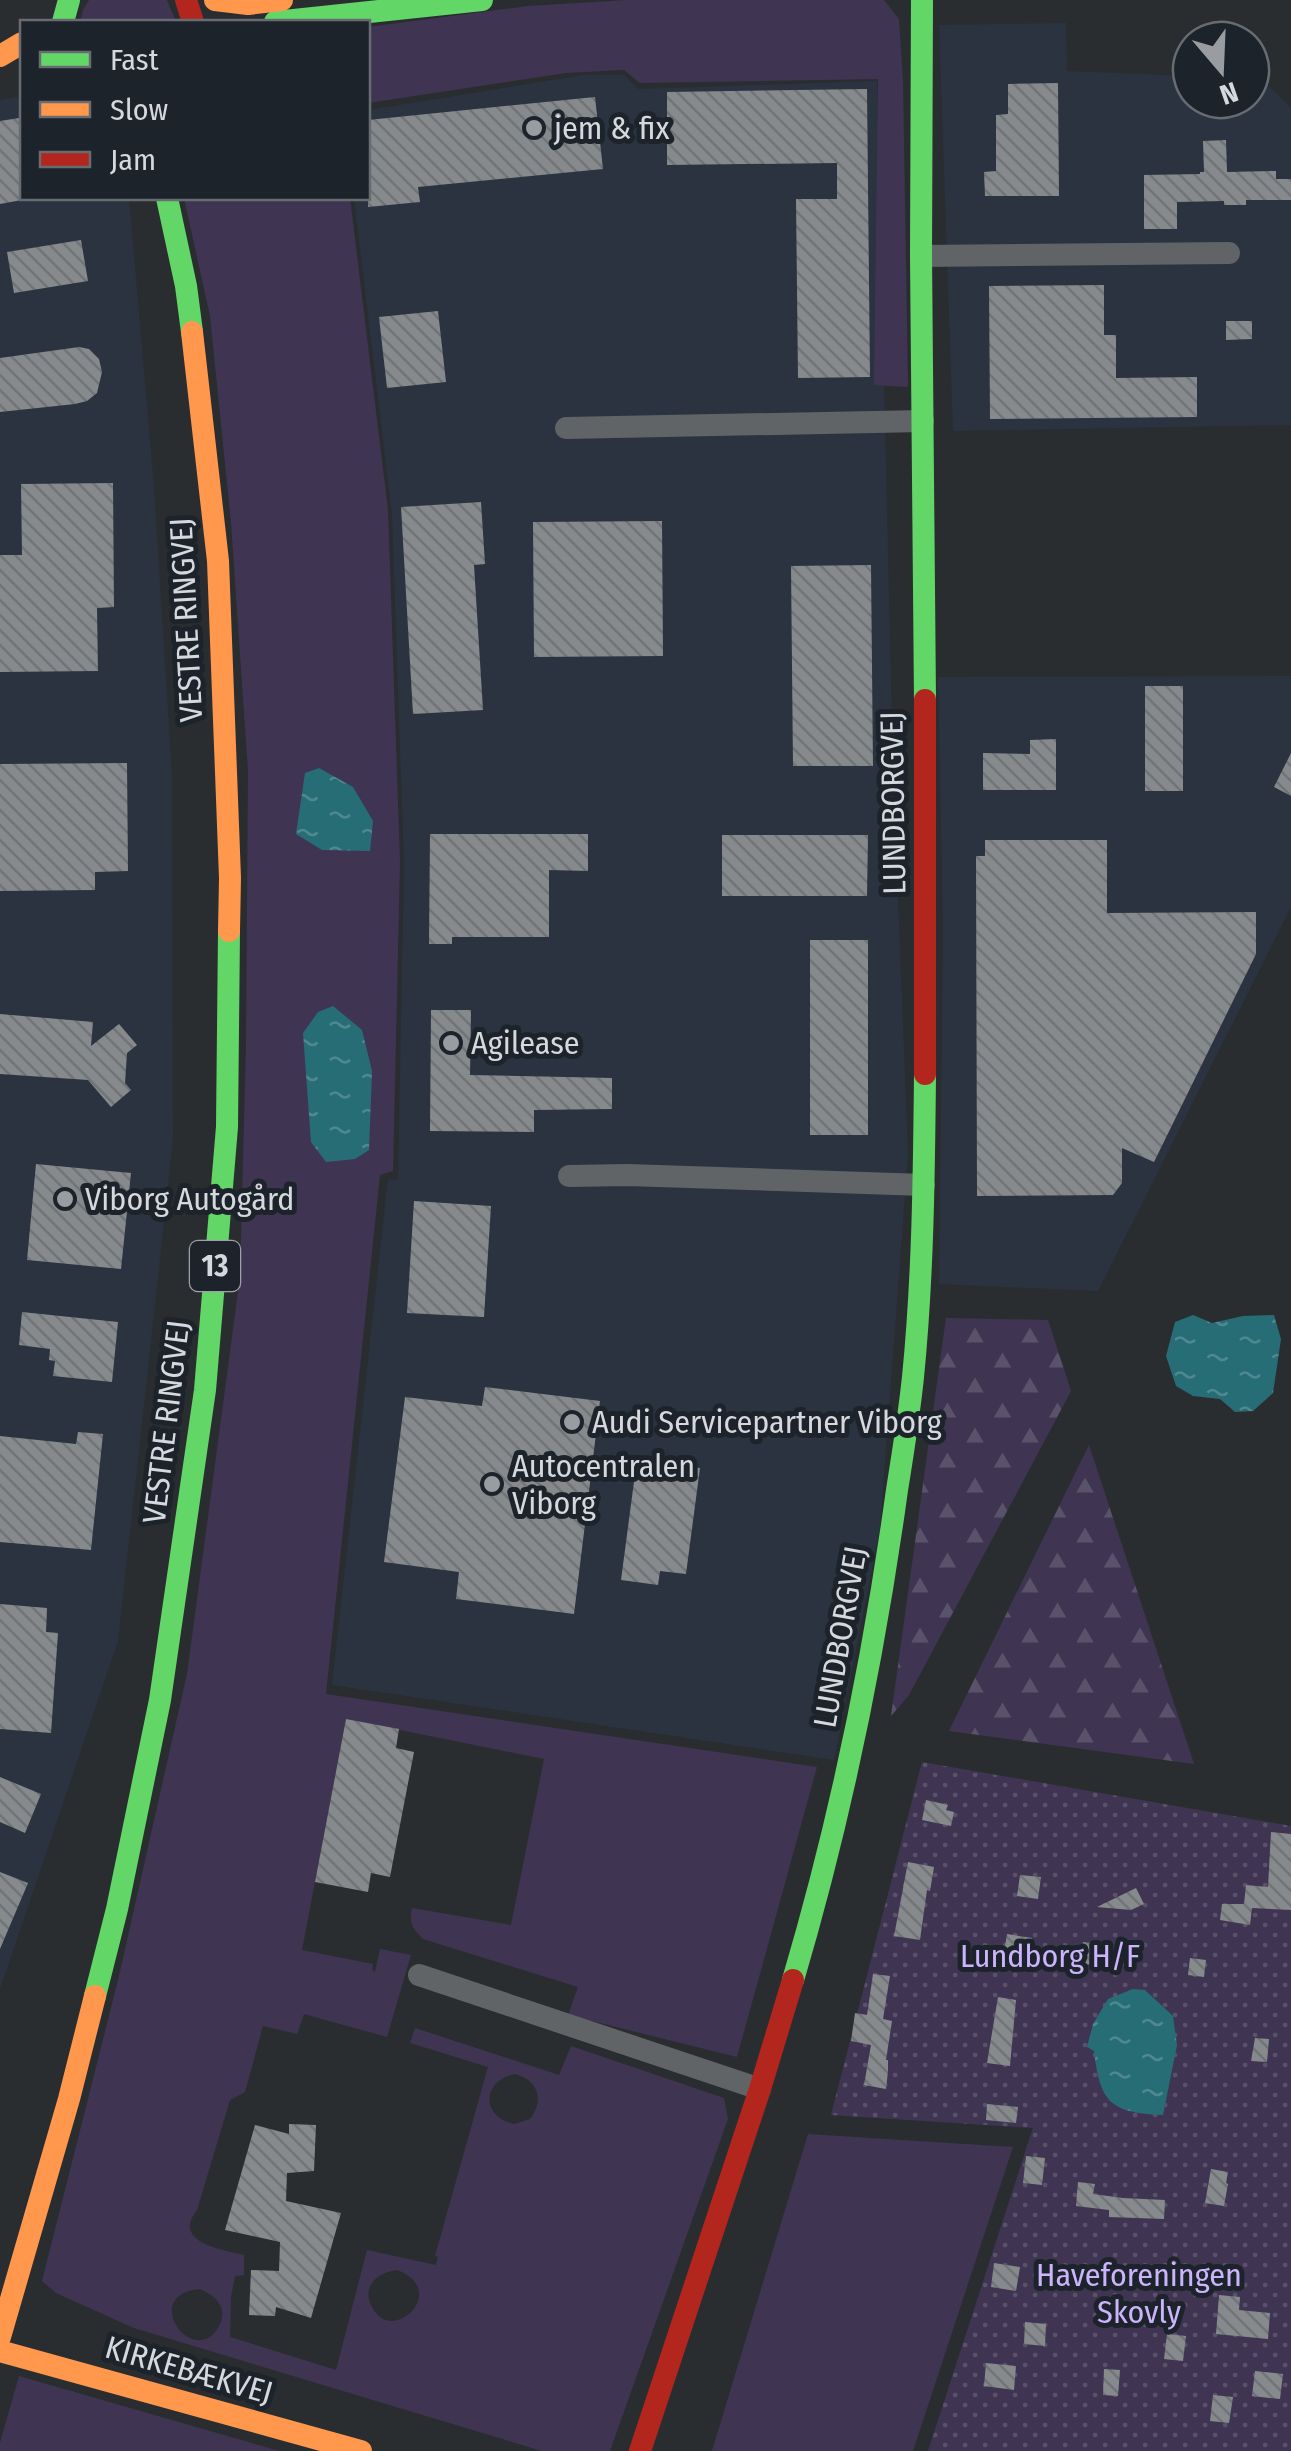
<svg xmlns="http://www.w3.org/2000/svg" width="1291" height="2451" viewBox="0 0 1291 2451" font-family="'Fira Sans Condensed',sans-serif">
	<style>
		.built { fill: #2a333f }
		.grass { fill: #3f3553; fill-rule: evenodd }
		.forest { fill: url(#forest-firs) }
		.garden { fill: url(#garden-dots) }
		.water { fill: url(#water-ripples) }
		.building { fill: url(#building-back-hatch) }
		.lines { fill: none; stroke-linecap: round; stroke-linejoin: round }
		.street { stroke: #616467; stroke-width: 22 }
		.fast { stroke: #63d668; stroke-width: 22 }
		.slow { stroke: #ff974d; stroke-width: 22 }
		.jam { stroke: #b3261e; stroke-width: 22 }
		.poi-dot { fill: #999da1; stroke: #1d232a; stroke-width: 4 }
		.labels { text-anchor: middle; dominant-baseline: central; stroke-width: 10; stroke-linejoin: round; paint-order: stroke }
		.shield { fill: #1d232a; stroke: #9ea2a8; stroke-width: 2.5 }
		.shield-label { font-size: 30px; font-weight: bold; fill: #d5d9de }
		.poi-label { font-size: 32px; fill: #d5d9de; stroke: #1d232a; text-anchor: start }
		.street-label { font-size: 32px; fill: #d5d9de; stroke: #1d232a }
		.park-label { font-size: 32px; fill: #ccb3fd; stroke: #1d232a }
	</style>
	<defs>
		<pattern id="forest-firs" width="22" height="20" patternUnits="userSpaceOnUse" patternTransform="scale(2.5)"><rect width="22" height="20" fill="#3f3553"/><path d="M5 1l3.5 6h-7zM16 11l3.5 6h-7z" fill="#5a526b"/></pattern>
		<pattern id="garden-dots" width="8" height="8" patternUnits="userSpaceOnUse" patternTransform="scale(2.5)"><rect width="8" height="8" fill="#3f3553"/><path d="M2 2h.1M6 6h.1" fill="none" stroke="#5a526b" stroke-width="1.8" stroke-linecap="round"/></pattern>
		<pattern id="water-ripples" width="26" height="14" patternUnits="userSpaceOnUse" patternTransform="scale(2.5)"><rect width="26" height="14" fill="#266d76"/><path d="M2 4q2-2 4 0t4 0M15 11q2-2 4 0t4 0" fill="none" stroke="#4f888f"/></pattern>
		<pattern id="building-back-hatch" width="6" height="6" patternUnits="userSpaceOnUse" patternTransform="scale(2.5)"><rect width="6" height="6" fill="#868a8d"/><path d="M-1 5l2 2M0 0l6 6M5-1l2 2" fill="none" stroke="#717477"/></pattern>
	</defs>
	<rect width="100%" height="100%" fill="#2a2d30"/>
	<path class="built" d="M1066 23 1067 71 1191 76V100H1251V79H1262L1291 108V425L953 431 939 25Z
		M583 75H624L638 89 877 81 893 769 908 1154 880 1529 834 1760 332 1685 388 1179 398 1180 404 864 392 515 354 198H368V110Z
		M22 96V198H129L154 487 172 775 173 1140 118 1641 0 1989V100Z
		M1291 676V907L1098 1291 939 1284 943 932 938 677Z"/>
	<path class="grass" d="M89 0H167L176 22H80L83 10Z
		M626 0H884L899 19 903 82 908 387 874 385 878 79 640 83 624 70 566 73 368 103V27L528 6Z
		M184 198H350L388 510 400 862 393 1171 380 1175 326 1694 817 1767 737 2057 568 2015 578 1987 423 1939C412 1928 409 1923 412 1908L511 1925 544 1759 346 1719 302 1950 373 1964 372 1970 375 1972 380 1949 411 1955 387 2037 304 2014 297 2034 263 2026 245 2092 230 2100 197 2210C171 2243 223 2250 244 2255V2275L235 2276 231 2297 230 2337 336 2370 367 2250 436 2265 438 2257 435 2256 488 2067 410 2043 415 2028 559 2075 571 2046 724 2098 728 2119 610 2451H542L134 2328 56 2293 42 2281 119 1976 187 1674 240 1277 246 1045 248 771 231 522 210 316ZM515 2074C538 2080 545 2100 530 2119L514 2124C480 2117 482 2080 515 2074ZM397 2270C451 2290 392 2347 372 2307 361 2287 377 2272 397 2270ZM199 2289C214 2294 228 2307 220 2324 197 2373 137 2296 199 2289Z
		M808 2134 1013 2147 913 2451H712Z
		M19 2376 279 2451H0V2443Z"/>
	<path class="forest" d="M946 1318 1048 1320 1071 1391 909 1695 891 1716Z
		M1089 1445 1194 1764 949 1731Z"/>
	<path class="garden" d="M922 1762 1291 1826V2451H928L1033 2128 831 2115Z"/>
	<path class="water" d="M319 768 353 787 373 821 370 851 322 850 296 834 305 773Z
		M333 1006 362 1030 372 1071 369 1150 355 1159 326 1162 311 1142 303 1033 318 1012Z
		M1193 1315 1212 1323 1243 1316 1274 1315 1281 1339 1273 1393 1253 1411 1235 1412 1220 1399 1193 1396 1176 1386 1166 1356 1175 1322Z
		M1133 1989 1145 1990 1173 2016 1177 2045 1163 2115C1110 2113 1100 2102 1094 2051L1087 2047 1093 2024 1108 1999Z"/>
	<path class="building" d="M1058 83 1059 196H985L984 172 996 171V115L1008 114V84Z
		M867 89 870 377 798 378 796 199H837V163L667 165V92Z
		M595 97 603 169 418 187 420 202 368 207V120Z
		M19 118 20 126H22V200L0 204V121Z
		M1226 140 1227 172 1276 171V179H1291V200H1246V205H1224V201L1177 202V229H1144V175L1200 174V172H1204L1203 141Z
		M81 240 88 281 14 293 7 252Z
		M1104 285V335H1116V378L1197 377V417L990 419 989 286Z
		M438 311 446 382 387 388 379 317Z
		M1226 321H1252V339L1226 340Z
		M79 347 89 349 99 359 102 372 97 393 87 401 75 404 0 412V358Z
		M113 483 114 607 97 608 98 671 0 672V555H22L21 484Z
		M481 502 485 564 474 565 483 710 413 714 401 507Z
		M662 521 663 656 534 657 533 522Z
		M871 565 873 766H793L791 566Z
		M1145 686H1183V791H1145Z
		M1056 739V790H983V753L1030 754V740Z
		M1291 753V796L1274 787Z
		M127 763 128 871 95 872V890L0 891V764Z
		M430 834H588V871L549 870V937H452V944H429Z
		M722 835H868L867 896H722Z
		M985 840H1107V913L1256 912V954L1154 1162 1122 1148V1183L1113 1195 977 1196 976 856H985Z
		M810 940H868V1135H810Z
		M431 1010H471L470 1075 612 1078V1109L534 1110V1132L430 1131Z
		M0 1014 93 1022 91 1046 119 1024 137 1045 127 1053 125 1083 131 1090 111 1107 88 1080 0 1074Z
		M36 1164 131 1173 121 1269 27 1260Z
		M414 1201 491 1206 484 1317 407 1313Z
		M22 1312 118 1322 112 1382 53 1376 55 1361 49 1360 50 1349 19 1345Z
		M485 1387 600 1401 574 1614 456 1599 459 1572 384 1562 405 1397 482 1406Z
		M78 1432 103 1434 91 1550 0 1542V1436L76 1444Z
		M637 1459 700 1468 686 1574 660 1571 658 1585 621 1580Z
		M0 1604 47 1608 46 1632 58 1633 51 1733 0 1729Z
		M346 1719 399 1729 396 1748 414 1752 390 1877 371 1873 368 1892 315 1882Z
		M0 1777 41 1794 25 1833 0 1822Z
		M926 1800 948 1805 946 1810 954 1812 951 1826 922 1820Z
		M1271 1832 1291 1834V1910L1252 1908 1250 1925 1220 1920 1222 1904H1244L1246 1885 1268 1887Z
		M908 1862 934 1867 930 1891 927 1890 920 1940 894 1936Z
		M0 1872 28 1883 0 1949Z
		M1020 1875 1041 1877 1038 1899 1017 1896Z
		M1136 1888 1144 1904 1131 1910 1097 1907Z
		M1007 1934 1032 1938 1030 1956 1004 1952Z
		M1083 1942 1107 1945 1104 1967 1080 1963Z
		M1190 1958 1206 1960 1204 1977 1188 1975Z
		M873 1974 890 1976 883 2019 892 2021 886 2060H888V2071L886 2089 864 2085 871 2045 851 2041 855 2013 867 2015Z
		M998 1997 1016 2000 1010 2066 987 2063Z
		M1255 2038 1269 2039 1267 2062 1251 2061Z
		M987 2104 1018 2107 1016 2123 986 2120Z
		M289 2124 316 2125 314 2171 287 2173 286 2201 341 2213 311 2318 276 2307 275 2316 249 2315 251 2270 279 2271 280 2242 225 2230 255 2125 289 2134Z
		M1026 2156 1045 2158 1042 2185 1023 2183Z
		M1211 2169 1228 2172 1226 2183 1228 2184 1224 2206 1205 2203Z
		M1078 2182 1095 2184 1093 2194 1123 2198 1165 2200 1164 2219 1109 2217V2210L1076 2206Z
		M994 2263 1020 2267 1016 2291 991 2287Z
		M1062 2268 1079 2270 1077 2288 1061 2286Z
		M1219 2295 1240 2297 1239 2310 1270 2313 1268 2339 1216 2334Z
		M1025 2322 1046 2324 1045 2346 1024 2344Z
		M1167 2334 1186 2336 1183 2361 1164 2359Z
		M986 2363 1016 2366 1014 2390 984 2386Z
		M1104 2369 1120 2370 1118 2396 1103 2395Z
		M1255 2371 1283 2374 1280 2399 1252 2396Z
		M1213 2395 1233 2397 1229 2423 1210 2421Z"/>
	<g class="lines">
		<path class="street" d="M921 256 1229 253
			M566 428 923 421
			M569 1176 628 1175 924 1185
			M419 1975 760 2089"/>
		<path class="fast" d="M922 0 921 256 925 700
			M63 22 69 0
			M275 22 482 0
			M167 198 186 286 192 332
			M793 1980C841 1818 874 1657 897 1490 903 1453 909 1415 913 1377 923 1277 924 1175 925 1074
			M95 1996 117 1909 160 1700 205 1390 227 1127 229 931"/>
		<path class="slow" d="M215 0 248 4 282 0
			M0 56 22 43
			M192 332 218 561 230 878 229 931
			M0 2337 69 2099 95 1996
			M0 2351 361 2451"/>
		<path class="jam" d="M186 0 193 22
			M925 700V1074
			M640 2451 760 2089 793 1980"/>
	</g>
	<g class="poi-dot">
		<circle cx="534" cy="128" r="10"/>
		<circle cx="451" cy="1043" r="10"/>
		<circle cx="65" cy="1199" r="10"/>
		<circle cx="572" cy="1422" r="10"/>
		<circle cx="492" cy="1484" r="10"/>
	</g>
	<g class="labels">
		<rect class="shield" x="190" y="1241" width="50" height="50" rx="8"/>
		<g class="shield-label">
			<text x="215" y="1266">13</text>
		</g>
		<g class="poi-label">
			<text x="554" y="128">jem &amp; fix</text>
			<text x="471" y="1043">Agilease</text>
			<text x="85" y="1199">Viborg Autogård</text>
			<text x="592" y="1422">Audi Servicepartner Viborg</text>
			<text x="512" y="1466">Autocentralen<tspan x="512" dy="37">Viborg</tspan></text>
		</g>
		<g class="street-label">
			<text transform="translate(186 620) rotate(-93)">VESTRE RINGVEJ</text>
			<text transform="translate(893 803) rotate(-91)">LUNDBORGVEJ</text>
			<text transform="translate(166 1422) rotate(-83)">VESTRE RINGVEJ</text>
			<text transform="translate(840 1637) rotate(-80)">LUNDBORGVEJ</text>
			<text transform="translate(189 2370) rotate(16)">KIRKEBÆKVEJ</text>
		</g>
		<g class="park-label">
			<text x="1050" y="1956">Lundborg H/F</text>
			<text x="1139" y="2275">Haveforeningen<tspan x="1139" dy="37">Skovly</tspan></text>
		</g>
	</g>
	<rect x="20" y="20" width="350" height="180" fill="#1d232a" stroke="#676c72" stroke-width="2.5"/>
	<rect x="40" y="52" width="50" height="15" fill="#63d668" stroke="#676c72" stroke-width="2.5"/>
	<text x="110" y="70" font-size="30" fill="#d5d9de">Fast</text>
	<rect x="40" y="102" width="50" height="15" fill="#ff974d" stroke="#676c72" stroke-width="2.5"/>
	<text x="110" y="120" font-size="30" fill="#d5d9de">Slow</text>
	<rect x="40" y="152" width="50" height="15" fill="#b3261e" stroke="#676c72" stroke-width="2.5"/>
	<text x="110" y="170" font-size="30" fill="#d5d9de">Jam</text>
	<g transform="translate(1221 70) rotate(161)"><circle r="48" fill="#1d232a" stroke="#676c72" stroke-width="2.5"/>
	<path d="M0-8L18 38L0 25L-18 38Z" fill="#999da1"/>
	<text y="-15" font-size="28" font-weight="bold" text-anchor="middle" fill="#d5d9de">N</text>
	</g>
</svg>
